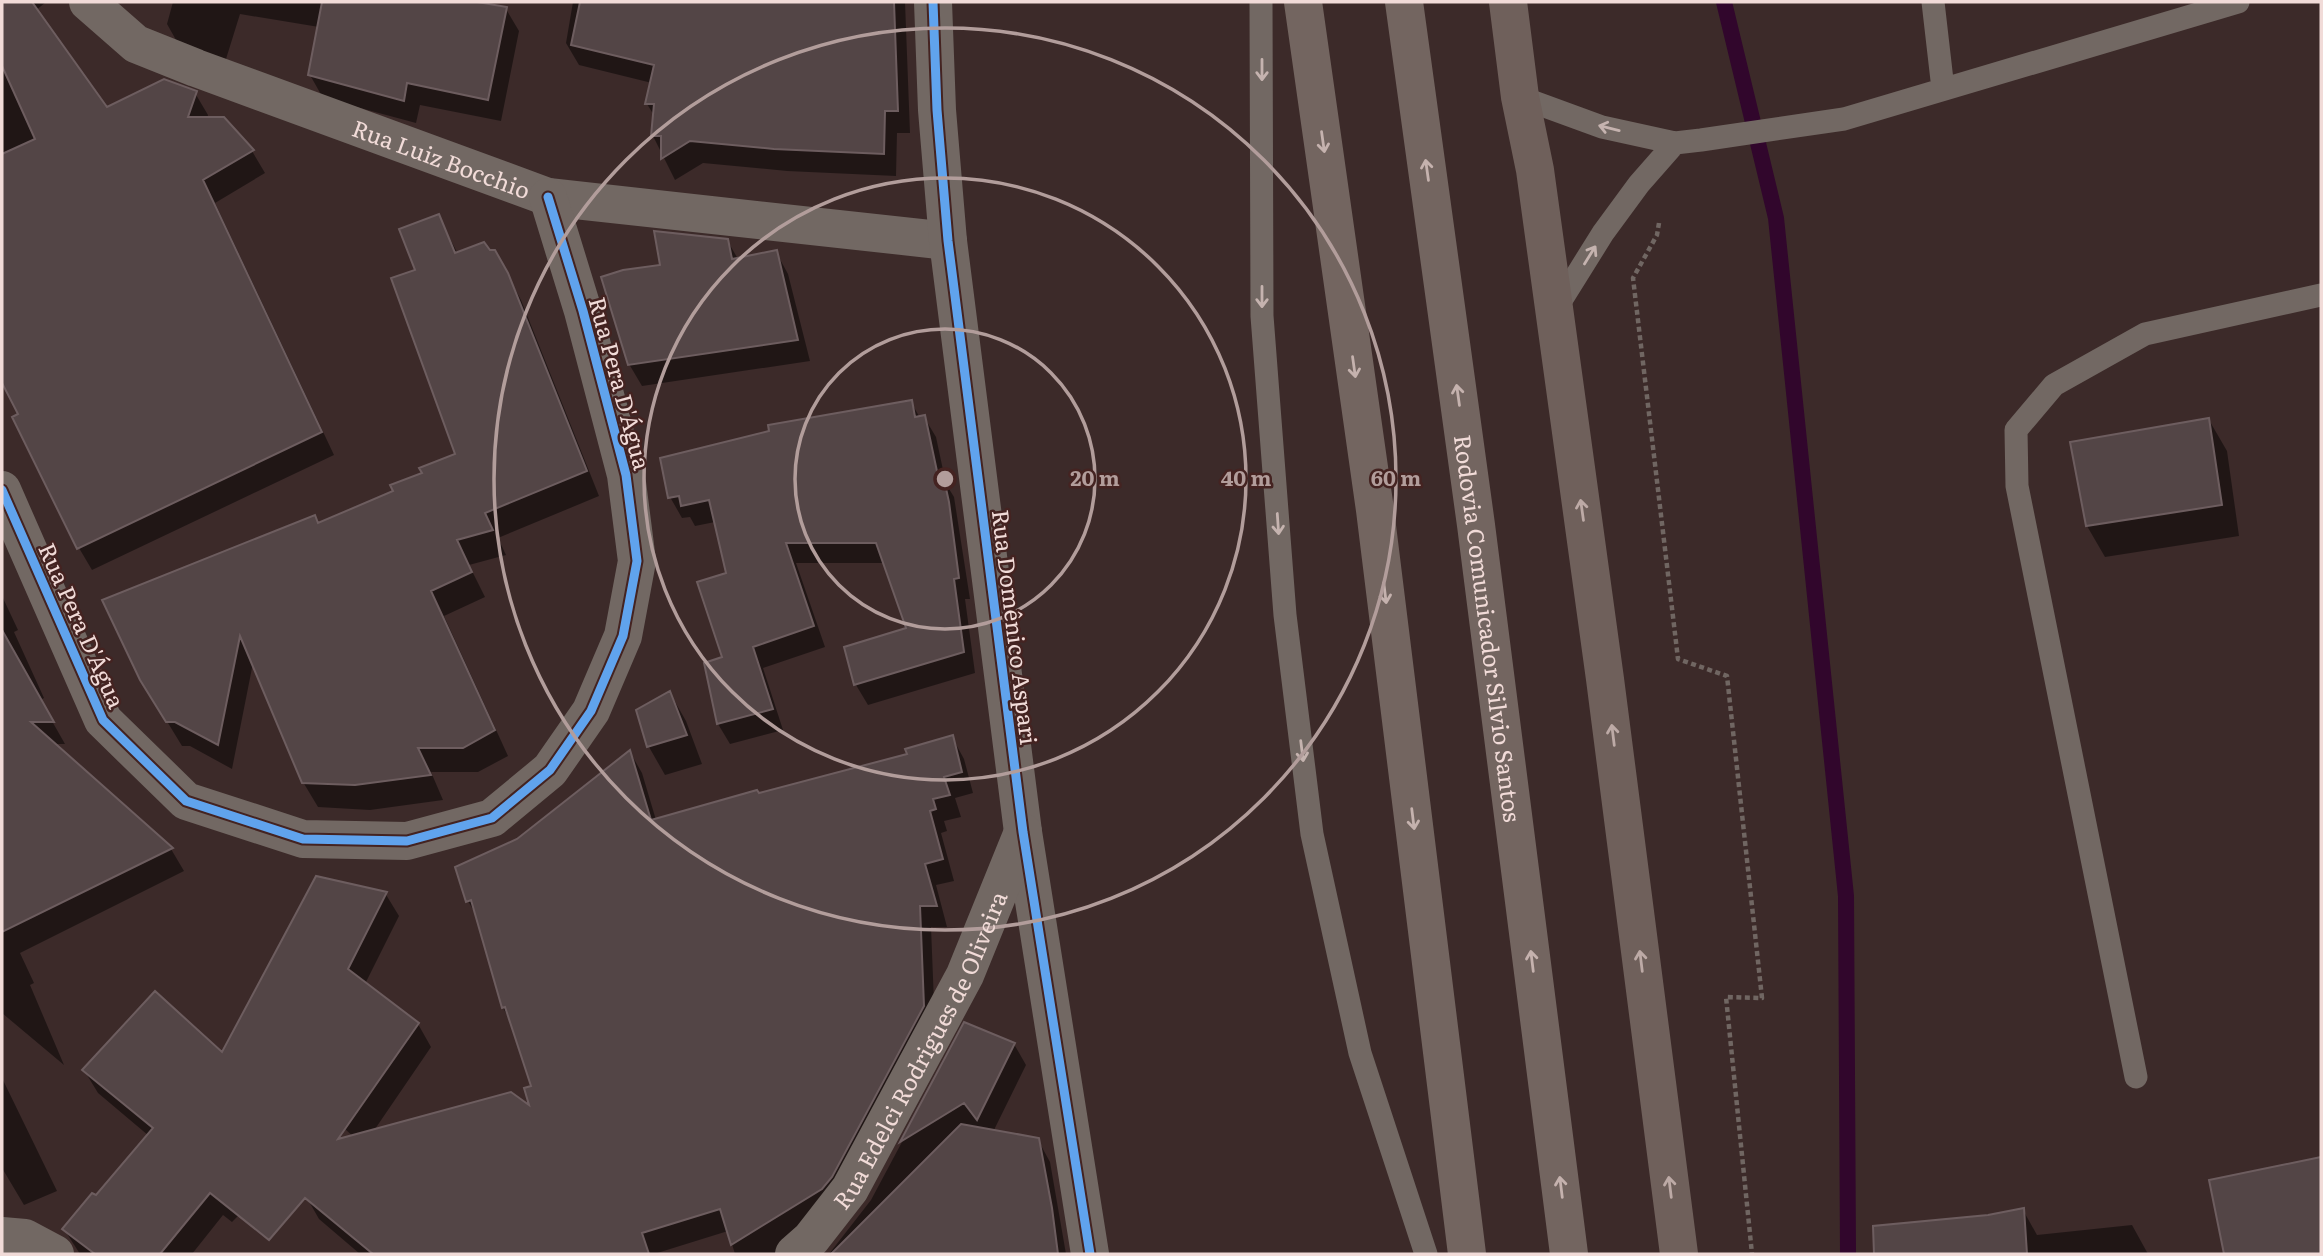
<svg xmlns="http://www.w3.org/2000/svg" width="2323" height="1256" viewBox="0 0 2323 1256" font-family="Literata,serif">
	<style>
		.shadow { fill: #0007 }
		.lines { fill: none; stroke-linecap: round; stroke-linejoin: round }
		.stream { stroke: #31062c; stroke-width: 16 }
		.building { fill: #534546; stroke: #6d5d5f; stroke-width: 2 }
		.path { stroke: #706662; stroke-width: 4.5; stroke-dasharray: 5 3.5; stroke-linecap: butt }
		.lane { stroke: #726863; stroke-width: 23 }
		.street { stroke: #726863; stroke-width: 38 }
		.secondary { stroke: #6f605b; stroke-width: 38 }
		.highway { stroke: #736560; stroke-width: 38 }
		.cycleway-casing { stroke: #442321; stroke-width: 13 }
		.cycleway { stroke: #60a3ed; stroke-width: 9 }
		.oneway { stroke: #c5b3af }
		.oneway2 { stroke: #c5b2ae }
		.oneway3 { stroke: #bdaaa6 }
		.ring { fill: none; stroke: #b29d9b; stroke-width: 3.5 }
		.labels { text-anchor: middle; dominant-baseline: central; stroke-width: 5; stroke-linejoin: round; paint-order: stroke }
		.street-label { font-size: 23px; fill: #f1dbd8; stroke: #442321 }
		.centre { fill: #b29d9b; stroke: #442321; stroke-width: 3.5 }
		.ring-label { font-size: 21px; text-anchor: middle; font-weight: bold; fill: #b29d9b; stroke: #442321; stroke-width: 5; stroke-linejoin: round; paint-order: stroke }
	</style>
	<rect width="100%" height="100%" fill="#3c2a29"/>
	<path class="shadow" d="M2 2H46L35 11 106 110 195 93 208 115 207 119 252 151 265 173 215 203 334 455 92 570 79 548 2 379Z
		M173 2H491L490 6 506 9 519 31 501 121 420 105 416 123 323 98 310 75 319 27 240 14 226 59 180 47 167 24Z
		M573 2H905L910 133H897L896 176 787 171 703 163 675 180 653 136 655 117 647 104 652 83 579 65 566 43Z
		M438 216 458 254 509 278 521 300 599 496 498 538 506 555 469 565 485 597 444 616 508 756 478 772H431L443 800 370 810 318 807 303 782 253 663 232 769 190 746H182L157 705 318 525 395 492 457 455 417 271Z
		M727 240 738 259 776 252 788 274 810 361 642 386 629 364Z
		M911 402 920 418 924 417 936 437 946 484 954 497 970 599H965L975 673 868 705 856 685 846 648 909 629 885 563H796L825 647 763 668 783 730 730 744 718 724 706 664 724 658 728 574 715 522 695 526 690 517 682 518 670 497Z
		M2209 420 2227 451 2239 536 2105 557 2087 526Z
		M2 596 18 630 14 632 44 698 40 700 65 744H54L171 849 184 871 20 953 34 983 30 985 64 1065 2 1013Z
		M670 693 686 721 702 764 665 775 649 747 638 711Z
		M952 737 964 759 973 793 955 798 961 817 944 821 947 831 941 833 954 881 936 885 947 927H931L935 1028 797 1254H735L728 1231 654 1254H360L319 1219 307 1198 356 1139 334 1119 232 1222 223 1215 192 1254H80L64 1229 96 1197 149 1136 98 1093 84 1070 223 1055 385 893 399 916 365 984 418 1024 431 1047 373 1132 532 1110 534 1088 513 1025 503 1008 478 918 468 901 518 841 630 752 642 773 656 820 909 755Z
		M965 1024 1014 1044 1026 1065 993 1132 1038 1140 1050 1162 1066 1254H829L871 1200Z
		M2 1078 57 1191 24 1205 2 1168Z
		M2321 1158V1254H2226L2211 1182Z
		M2023 1210 2037 1235 2132 1225 2148 1254H1926L1925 1222Z"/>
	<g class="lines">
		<path class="stream" d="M1724 2 1776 218 1846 896 1848 1254"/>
	</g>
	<path class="building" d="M2 2H32L107 107 164 79 197 91 188 117H224L254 150 203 180 322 432 77 549 12 417 18 414 2 383V154L35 139 2 66Z
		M322 2H477L507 7 488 100 407 83 404 101 308 75Z
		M580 2H894L898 111H885L884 154 774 149 690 141 661 159V136H651L654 104H645L654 65 571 45Z
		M439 214 455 253 484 242 490 250H495L508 273 587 471 485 513 493 530 457 540 472 572 431 591 495 730 463 748H418L431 775 355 785 302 783 240 636 218 745 175 722H166L140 680 102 600 315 515 318 523 393 491 390 485 422 473 419 468 455 454 391 278 415 270 399 229Z
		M654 231 728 239 732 259 777 250 798 340 628 365 601 277 623 270 660 265Z
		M912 400 915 417 925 415 938 476 943 475 949 502 959 578 954 579 964 652 854 685 844 647 906 628 876 543H786L814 626 753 647 773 709 717 724 704 663 722 657 697 582 726 573 709 500 681 506 679 496 668 498 660 458 769 431 768 425Z
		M2209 418 2222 505 2086 526 2070 442Z
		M2 630 54 722H31L173 848 2 932Z
		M670 691 687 735 647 747 636 710Z
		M953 735 962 772 944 777 950 795 933 799 936 809 930 811 943 859 925 864 937 906H920L924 1006 832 1177 822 1189 731 1245 720 1209 642 1233 649 1254H373L305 1198 269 1240 210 1193 160 1254H95L62 1229 92 1193 96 1195 153 1128 82 1070 155 991 222 1052 316 876 387 892 348 969 419 1023 338 1139 511 1092 529 1105 524 1088 531 1086 505 1007 502 1008 471 900 466 902 455 867 517 839 630 750 651 820 757 790 759 793 907 754 905 749Z
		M964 1022 1015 1043 977 1120 964 1103 900 1142Z
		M961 1124 1039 1138 1052 1208 1058 1254H831Z
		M2321 1157V1254H2224L2209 1180Z
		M2024 1208 2027 1254H1874L1873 1226 1988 1215Z"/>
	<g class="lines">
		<path class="path" d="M1659 223 1657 235 1633 278 1678 659 1727 676 1762 998 1726 997 1752 1254"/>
		<path class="lane" d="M1261 2 1262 316 1285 615 1312 834 1360 1053 1426 1254
			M1933 2 1943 89
			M1520 97 1602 127 1675 143 1701 140 1844 119 2238 2
			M1555 310 1603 233 1639 184 1675 143
			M2136 1077 2017 486 2016 430 2054 385 2145 334 2321 295"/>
		<g class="street">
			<path id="s1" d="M88 2 136 44 196 68 548 197 948 241"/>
			<path d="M933 2 937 110 948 241 1023 832 1090 1254"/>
			<path d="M2 490 103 720 186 801 303 839 407 841 492 818 550 770 591 711 623 636 637 561 626 475 583 311 548 197"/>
			<path d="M2 1236 25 1238 55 1254"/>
			<path id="s2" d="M794 1254 811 1239 850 1189 965 975 1023 832"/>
		</g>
		<path class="secondary" d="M1508 2 1520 97 1535 170 1605 679 1679 1254"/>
		<g class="highway">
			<path d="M1303 2 1375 510 1467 1254"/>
			<path id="s3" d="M1404 2 1476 525 1569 1254"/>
		</g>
		<defs>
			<path id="cycleway" d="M933 2 937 110 948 241 1023 832 1090 1254
				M2 490 103 720 186 801 303 839 407 841 492 818 550 770 591 711 623 636 637 561 626 475 583 311 548 197"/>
		</defs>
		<use href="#cycleway" class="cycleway-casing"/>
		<use href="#cycleway" class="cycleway"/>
	</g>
	<defs><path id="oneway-shaft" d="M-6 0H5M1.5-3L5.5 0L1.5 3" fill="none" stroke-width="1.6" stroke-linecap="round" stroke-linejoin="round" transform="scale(1.75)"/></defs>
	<g class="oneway">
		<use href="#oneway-shaft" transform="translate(1262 70) rotate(90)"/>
		<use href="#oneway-shaft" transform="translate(1609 128) rotate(-166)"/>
		<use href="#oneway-shaft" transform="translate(1590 255) rotate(-58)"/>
		<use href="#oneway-shaft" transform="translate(1262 297) rotate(90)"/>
		<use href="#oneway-shaft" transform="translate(1278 524) rotate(86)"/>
		<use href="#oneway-shaft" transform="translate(1302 751) rotate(83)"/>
	</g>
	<g class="oneway2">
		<use href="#oneway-shaft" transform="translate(1323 142) rotate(82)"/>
		<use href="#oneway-shaft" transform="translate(1427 170) rotate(-98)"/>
		<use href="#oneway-shaft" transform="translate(1354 367) rotate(82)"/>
		<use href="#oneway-shaft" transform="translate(1458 395) rotate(-98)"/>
		<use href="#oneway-shaft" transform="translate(1385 593) rotate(83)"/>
		<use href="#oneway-shaft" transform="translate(1413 819) rotate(83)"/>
		<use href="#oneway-shaft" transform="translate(1532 961) rotate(-97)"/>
		<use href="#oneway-shaft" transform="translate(1561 1187) rotate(-97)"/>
	</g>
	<g class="oneway3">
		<use href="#oneway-shaft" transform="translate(1582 510) rotate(-98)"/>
		<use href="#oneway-shaft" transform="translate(1613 735) rotate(-97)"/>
		<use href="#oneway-shaft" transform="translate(1641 961) rotate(-97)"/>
		<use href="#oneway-shaft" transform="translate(1670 1187) rotate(-97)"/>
	</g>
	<g class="ring">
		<circle cx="945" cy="479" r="150"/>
		<circle cx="945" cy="479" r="301"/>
		<circle cx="945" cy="479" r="451"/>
	</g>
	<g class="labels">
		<g class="street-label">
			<text stroke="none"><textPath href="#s1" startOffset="390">Rua Luiz Bocchio</textPath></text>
			<text transform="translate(621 383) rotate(75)">Rua Pera D'Água</text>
			<text transform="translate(83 625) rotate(66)">Rua Pera D'Água</text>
			<text transform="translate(1016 627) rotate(83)">Rua Domênico Aspari</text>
			<text stroke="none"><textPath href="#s3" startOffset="632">Rodovia Comunicador Silvio Santos</textPath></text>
			<text stroke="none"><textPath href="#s2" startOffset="242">Rua Edelci Rodrigues de Oliveira</textPath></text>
		</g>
	</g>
	<circle cx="945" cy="479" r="10" class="centre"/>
	<g class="ring-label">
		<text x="1095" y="486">20 m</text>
		<text x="1246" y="486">40 m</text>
		<text x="1396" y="486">60 m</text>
	</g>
	<rect width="2323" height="1256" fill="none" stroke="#f1dbd8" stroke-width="7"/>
</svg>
